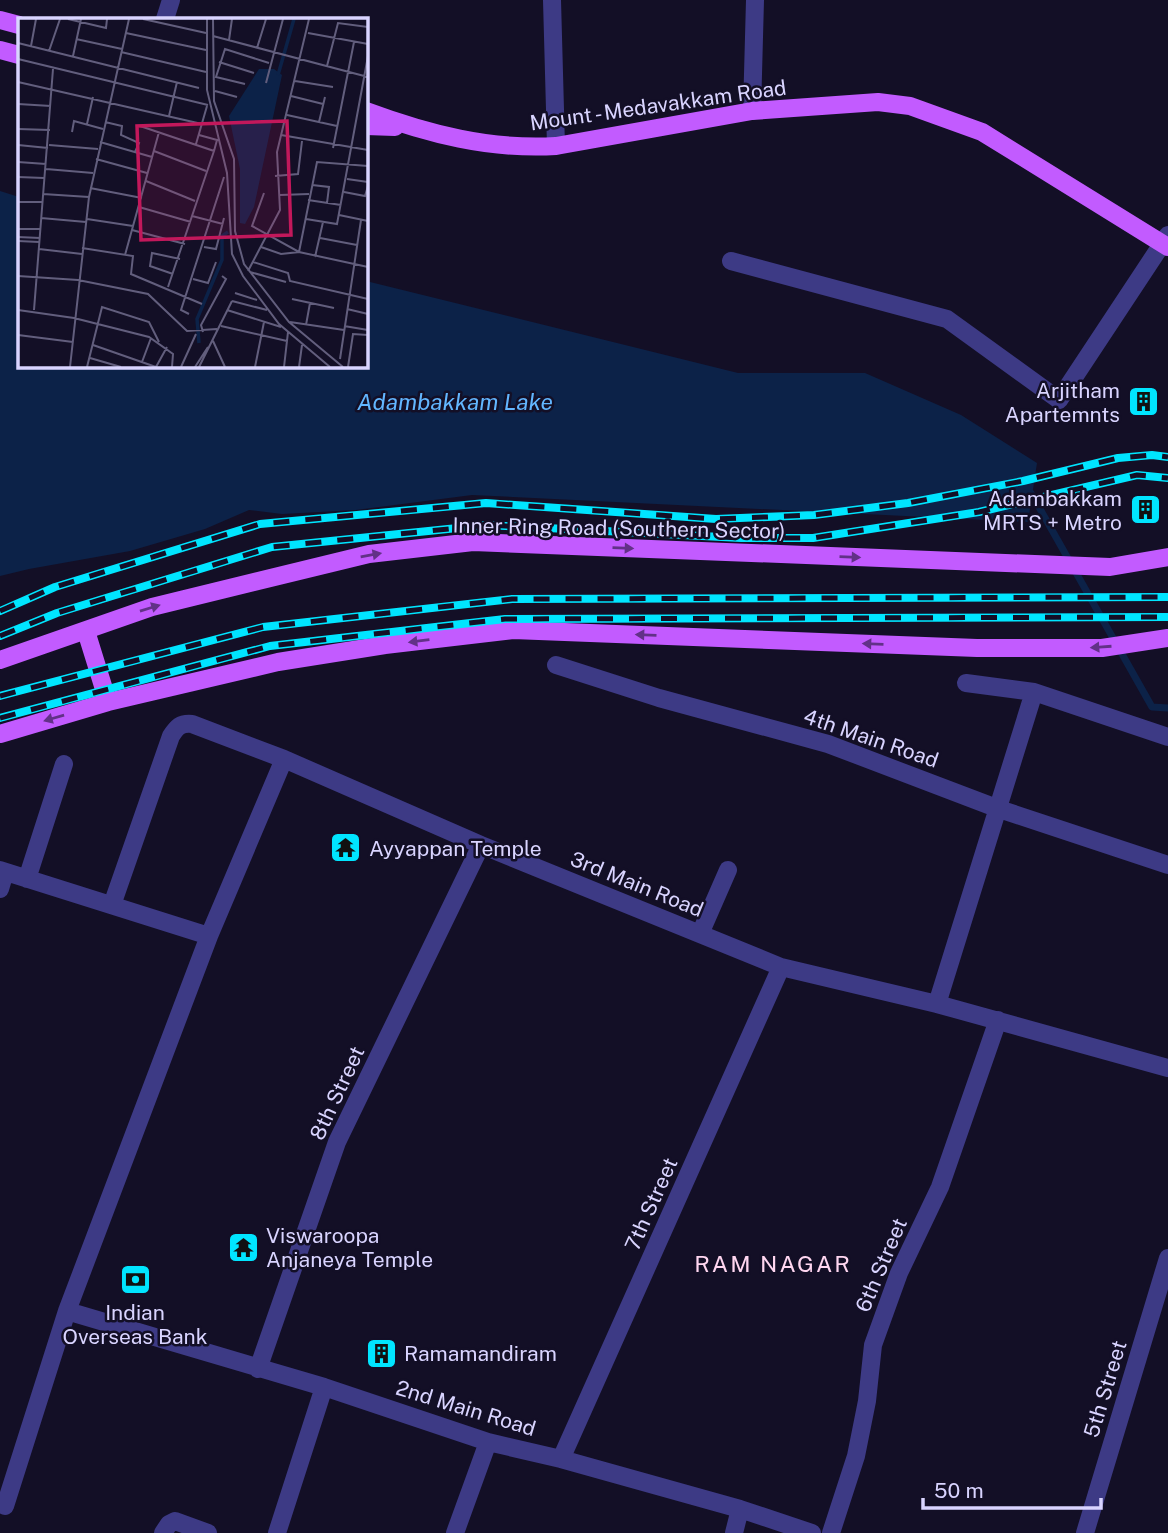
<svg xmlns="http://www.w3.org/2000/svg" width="1168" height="1533" viewBox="0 0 1168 1533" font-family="'Public Sans',sans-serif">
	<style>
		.water { fill: #0c2248 }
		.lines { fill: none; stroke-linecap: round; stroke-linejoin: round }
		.stream { stroke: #0c2248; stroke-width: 7 }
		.minor { stroke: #3d3a85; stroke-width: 18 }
		.major { stroke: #c25bff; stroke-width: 18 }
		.rail-casing { stroke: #00e5ff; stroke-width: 8 }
		.rail { stroke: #130f26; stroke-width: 5; stroke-dasharray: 16; stroke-linecap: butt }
		.oneway { fill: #623188 }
		.labels { text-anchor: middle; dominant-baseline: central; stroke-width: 5; stroke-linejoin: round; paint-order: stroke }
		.street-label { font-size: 21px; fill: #d9d4ff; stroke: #130f26 }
		.poi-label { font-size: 21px; fill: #d9d4ff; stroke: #130f26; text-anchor: start }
		.water-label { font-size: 23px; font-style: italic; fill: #62b6ff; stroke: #130f26 }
		.neighbourhood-label { font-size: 23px; letter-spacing: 2px; fill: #ffd6f0; stroke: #130f26 }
		.inset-river { fill: none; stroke: #0c2248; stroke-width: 3.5 }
		.inset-road { fill: none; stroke: #625e7d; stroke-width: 2 }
		.view { fill: #c2185b; fill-opacity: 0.15; stroke: #c2185b; stroke-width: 3.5 }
		.inset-edge { fill: none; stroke: #d9d4ff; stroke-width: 3.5 }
	</style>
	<rect width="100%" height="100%" fill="#130f26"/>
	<path class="water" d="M0 191 19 197V366H366V281L738 373H865L961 415 1037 463 1028 522 472 495 356 510 282 514 249 510 205 529 130 551 29 569 0 576Z"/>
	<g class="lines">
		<path class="stream" d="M1026 493H1031L1152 707 1168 708"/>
		<path class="minor" d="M552 0 556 146
			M165 19 171 0
			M752 111 755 0
			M731 261 947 319 1059 400 1168 235
			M556 665 659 698 828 744 999 809 1168 865
			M966 683 1034 692 1168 737
			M0 870 209 936
			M27 879 64 764
			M0 889 5 872
			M112 905 171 736C177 727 180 723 192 724L284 759
			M700 934 728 870
			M937 1004 1034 692
			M67 1311 324 1387 488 1442 561 1459 740 1509 812 1533
			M258 1369 337 1142 481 845
			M561 1459 781 967
			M5 1506 67 1311 209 936 284 759 481 845 781 967 937 1004 1168 1068
			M163 1533 169 1524 175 1521 208 1533
			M277 1533 324 1387
			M455 1533 488 1442
			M734 1533 740 1509
			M831 1533 856 1456 867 1401 873 1345 899 1273 940 1187 998 1020
			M1085 1533 1168 1258"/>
		<path class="major" d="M0 20 19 25
			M0 50 19 55
			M366 111C428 134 490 150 556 146L752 111 878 102 910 106 982 132 1168 247
			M366 126 395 127
			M86 631 108 702
			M0 660 152 607 369 554 473 542 1110 567 1168 557
			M0 734 108 702 278 662 385 645 513 630 977 648H1102L1168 638"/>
		<defs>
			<path id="rail" d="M0 611 55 587 260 524 486 503 716 519 814 515 908 503 1023 481 1118 458 1152 455 1168 457
				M0 636 57 613 272 547 487 525 741 538H813L979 512 1137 475 1168 478
				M0 696 263 627 512 599 1168 597
				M0 718 270 646 505 619 1168 617"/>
		</defs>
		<use href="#rail" class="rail-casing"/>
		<use href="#rail" class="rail"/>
	</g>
	<defs><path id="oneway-solid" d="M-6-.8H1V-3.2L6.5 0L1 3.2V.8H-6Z" transform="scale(1.75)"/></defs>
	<g class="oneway">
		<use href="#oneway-solid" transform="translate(623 548) rotate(2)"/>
		<use href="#oneway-solid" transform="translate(371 555) rotate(-10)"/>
		<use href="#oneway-solid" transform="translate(850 557) rotate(2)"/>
		<use href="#oneway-solid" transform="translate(150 608) rotate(-17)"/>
		<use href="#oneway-solid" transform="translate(646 635) rotate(-178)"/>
		<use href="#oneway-solid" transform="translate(419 641) rotate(173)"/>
		<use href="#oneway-solid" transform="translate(873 644) rotate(-178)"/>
		<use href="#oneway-solid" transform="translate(1101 647) rotate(176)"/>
		<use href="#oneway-solid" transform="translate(54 718) rotate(164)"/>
	</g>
	<defs>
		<symbol id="building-square" viewBox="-11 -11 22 22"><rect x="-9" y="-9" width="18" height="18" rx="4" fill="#00e5ff" stroke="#130f26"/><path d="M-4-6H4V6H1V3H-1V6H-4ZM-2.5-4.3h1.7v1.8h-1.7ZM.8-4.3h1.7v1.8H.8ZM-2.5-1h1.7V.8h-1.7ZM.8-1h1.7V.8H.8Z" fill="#111"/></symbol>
		<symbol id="temple-square" viewBox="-11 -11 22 22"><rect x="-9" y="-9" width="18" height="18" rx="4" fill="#00e5ff" stroke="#130f26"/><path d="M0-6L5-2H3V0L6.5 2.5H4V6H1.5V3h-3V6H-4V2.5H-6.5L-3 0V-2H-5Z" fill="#111"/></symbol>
		<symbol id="bank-square" viewBox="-11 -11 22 22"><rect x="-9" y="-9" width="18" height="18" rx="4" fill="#00e5ff" stroke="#130f26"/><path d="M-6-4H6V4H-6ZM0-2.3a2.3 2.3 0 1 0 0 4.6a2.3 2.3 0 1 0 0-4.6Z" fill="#111"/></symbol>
	</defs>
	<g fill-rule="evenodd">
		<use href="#building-square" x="1126" y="384" width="35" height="35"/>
		<use href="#building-square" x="1128" y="492" width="35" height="35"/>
		<use href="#temple-square" x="328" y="830" width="35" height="35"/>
		<use href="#temple-square" x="226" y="1230" width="35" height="35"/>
		<use href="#bank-square" x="118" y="1262" width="35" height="35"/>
		<use href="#building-square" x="364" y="1336" width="35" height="35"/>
	</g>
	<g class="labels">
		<g class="street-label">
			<text transform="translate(658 105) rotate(-8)">Mount - Medavakkam Road</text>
			<text transform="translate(619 528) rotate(1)">Inner Ring Road (Southern Sector)</text>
			<text transform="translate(871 738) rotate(19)">4th Main Road</text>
			<text transform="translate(637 884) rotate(22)">3rd Main Road</text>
			<text transform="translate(337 1093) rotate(-65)">8th Street</text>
			<text transform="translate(651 1204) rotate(-66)">7th Street</text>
			<text transform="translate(881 1265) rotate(-67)">6th Street</text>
			<text transform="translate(1105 1389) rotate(-73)">5th Street</text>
			<text transform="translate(466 1408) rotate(17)">2nd Main Road</text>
		</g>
		<g class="poi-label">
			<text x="1120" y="390" text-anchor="end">Arjitham<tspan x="1120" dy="24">Apartemnts</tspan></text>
			<text x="1122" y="498" text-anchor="end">Adambakkam<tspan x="1122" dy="24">MRTS + Metro</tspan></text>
			<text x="369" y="848">Ayyappan Temple</text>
			<text x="266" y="1235">Viswaroopa<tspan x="266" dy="24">Anjaneya Temple</tspan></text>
			<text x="135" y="1312" text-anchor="middle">Indian<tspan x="135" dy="24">Overseas Bank</tspan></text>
			<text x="404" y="1353">Ramamandiram</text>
		</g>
		<g class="water-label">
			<text x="455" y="401">Adambakkam Lake</text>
		</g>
		<g class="neighbourhood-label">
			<text x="773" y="1263">RAM NAGAR</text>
		</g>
	</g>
	<g transform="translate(18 18)">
		<rect width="350" height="350" fill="#130f26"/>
		<path d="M241 51H256L264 57 236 189 227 206 222 205V151L211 98Z" fill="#0c2248"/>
		<path class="inset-river" d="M260 57 276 1M181 325 179 301 204 242V218L210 214"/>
		<path class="inset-road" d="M50 1 88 10 89 1M125 1 188 15M189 1V72L209 155 214 236 225 258 261 306 312 349M195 1 196 83 216 141 217 213 226 246 271 304 325 349M108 15 188 32M290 15 350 26M195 18 350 59M58 21 104 31M211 22 214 1M0 25 181 70M13 28 18 1M239 30 248 1M31 33 42 1M103 34 188 54M55 38 63 1M0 41 190 87M201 44 236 55M309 48 320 5 350 9M277 63 315 69M0 64 184 106M248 65 265 1M227 66 198 59 207 31 251 45M197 73 219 79M273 78 305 86M0 86 33 88M269 97 319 108M151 98 159 64M87 104 104 108 103 117 121 125 117 134M301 104 307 79M69 106 75 79M122 108 196 133 150 269M0 111 32 112M54 114 56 103 85 111M181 117 199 122 196 133M263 117 350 132M82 124 134 139M178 126 189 88M0 127 30 130M31 127 80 131M315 130 336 24M136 133 188 153M78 141 129 155M0 144 28 146M28 151 75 155M257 158 280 156 284 123M0 159 26 160M329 161 350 164M128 163 177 183M294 167 311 169 309 185M72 170 124 180M326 174 347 178 350 168M246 175 234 208 281 234 350 249M25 176 71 179M262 177 291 176M290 182 323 187M0 184H25M121 189 173 204M321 197 350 203M174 198 205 206M23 200 68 204M69 201 115 208M288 201 319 206 350 38M0 211H22M114 212 167 226M0 219 22 220M302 220 339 227M0 223 21 224M186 229 198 231 206 200M243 229 263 236 281 234 299 144 350 148M64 230 115 238 113 256 184 286M21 231 64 236M107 237 141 114M297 239 305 204M235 244 270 255 272 263 350 281M230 253 262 192 259 134 291 1M232 254 268 264M155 256 132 248 134 235 162 241M0 258 60 262 130 276 169 313 199 311M175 261 190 265 198 244M217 275 239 282M274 281 316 290M214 283 249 292M329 291 350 296M0 292 56 300 131 319 155 336 154 349M16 292 35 51M209 292 263 309M171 296 163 292 206 159M272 304 326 312M288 307 292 285M203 308 269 323M326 308 350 312M185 314 183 307 208 261 204 258M0 317 55 324M195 323 207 349M75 327 138 349M72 340 103 349M322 341 343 202M124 344 133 320M52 349 71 179 111 1M69 349 84 289 131 304 141 324M138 349 149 329M163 349 178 316M177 349 190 329M181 349 214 283M237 349 246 304M266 349 270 314M281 349 284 327M330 349 335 316 350 317"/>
		<path class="view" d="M269 103 273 217 123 222 119 108Z"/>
		<rect width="350" height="350" class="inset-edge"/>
	</g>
	<path d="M923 1498v10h178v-10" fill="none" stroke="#d9d4ff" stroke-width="3.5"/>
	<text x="934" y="1498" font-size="21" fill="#d9d4ff" stroke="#130f26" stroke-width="5" paint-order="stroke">50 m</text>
</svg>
